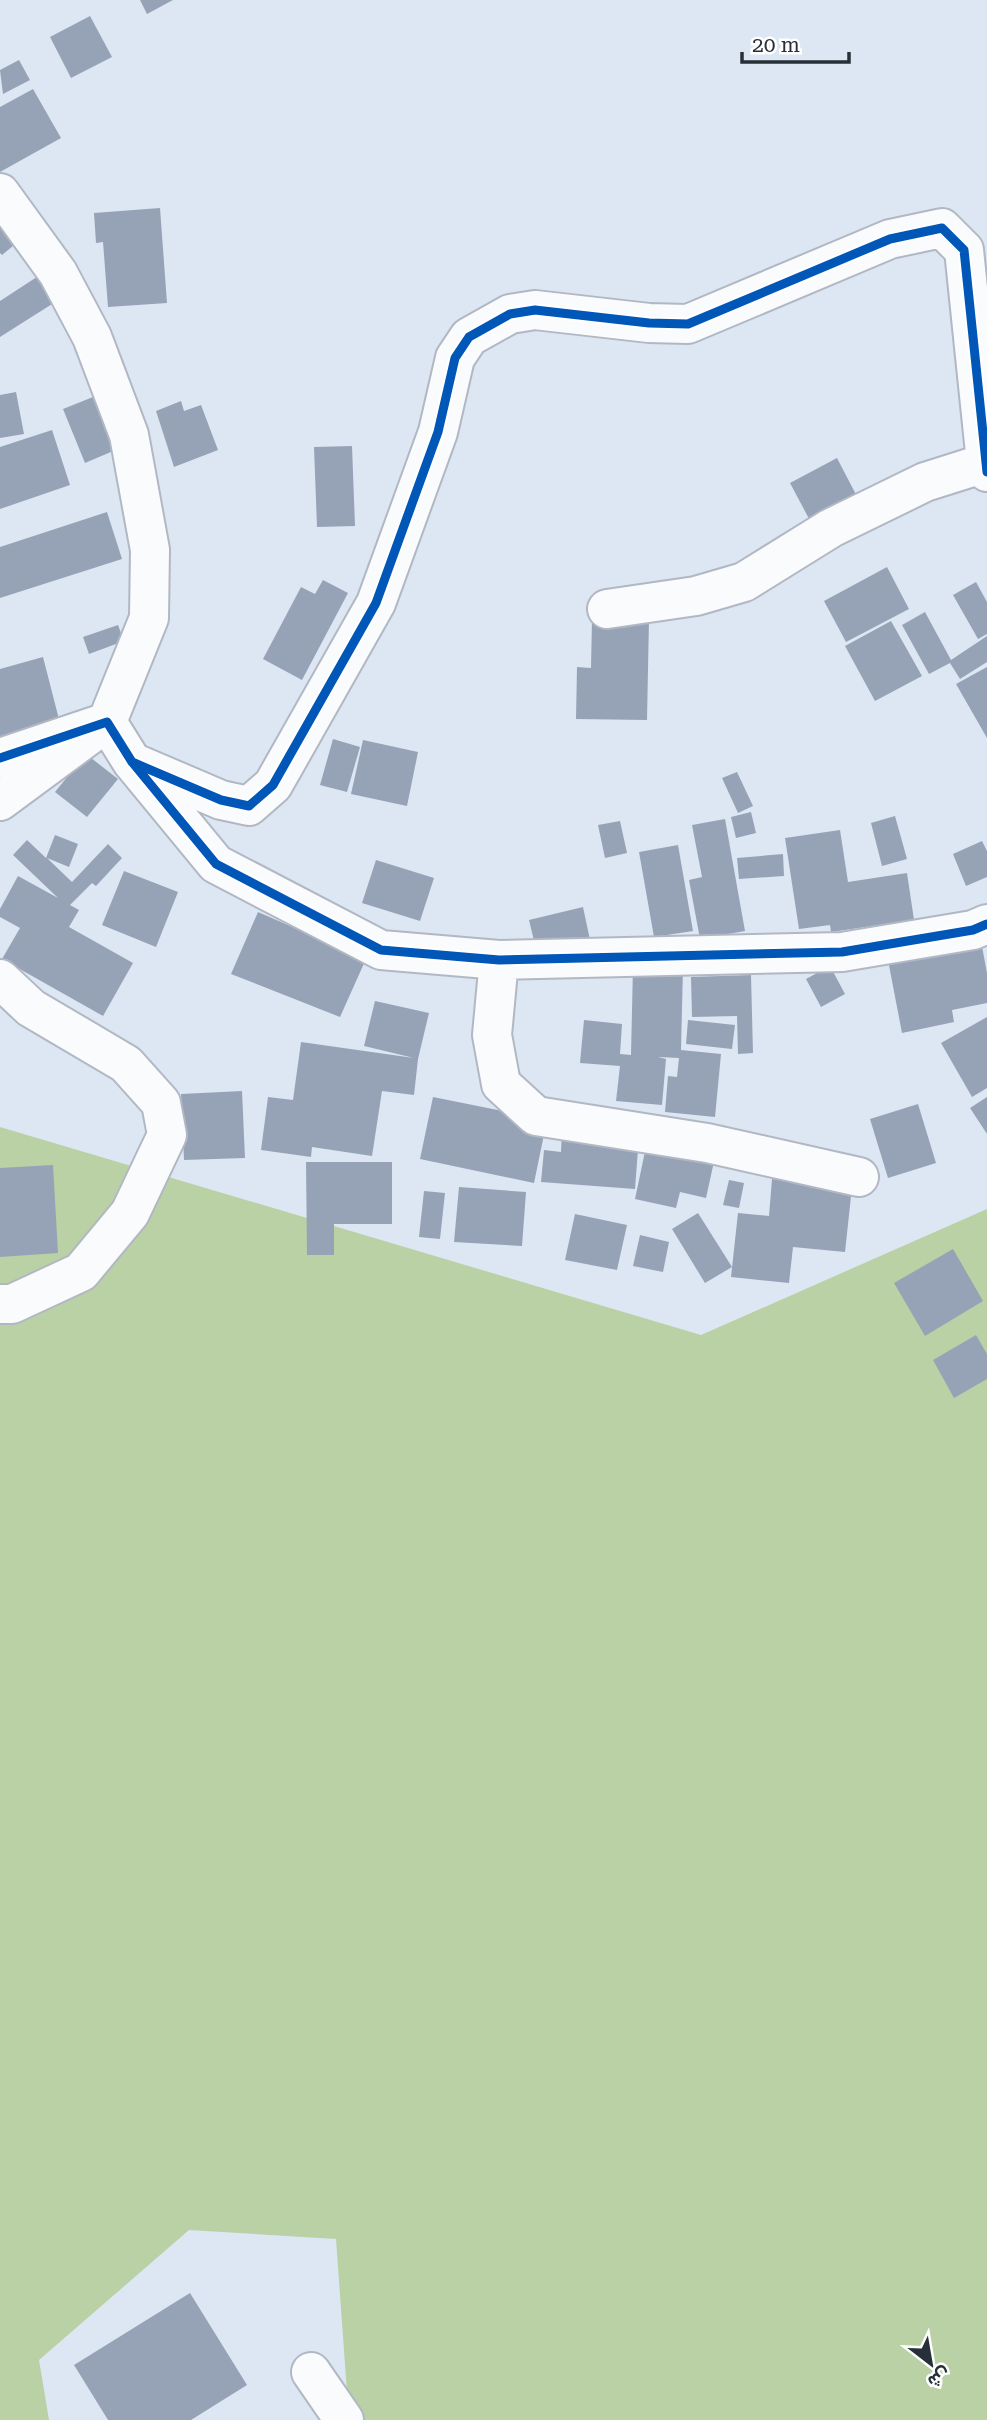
<svg xmlns="http://www.w3.org/2000/svg" width="987" height="2420" viewBox="0 0 987 2420" font-family="'Roboto Serif',Vazirmatn,serif">
	<style>
		.forest { fill: #b9d1a4 }
		.building { fill: #96a3b7 }
		.lines { fill: none; stroke-linecap: round; stroke-linejoin: round }
		.minor-casing { stroke: #b1b8c3; stroke-width: 42 }
		.minor { stroke: #fafbfd; stroke-width: 38 }
		.cycleway-casing { stroke: #fff; stroke-width: 13 }
		.cycleway { stroke: #0057b8; stroke-width: 9 }
	</style>
	<rect width="100%" height="100%" fill="#dde6f3"/>
	<path class="forest" d="M0 1127 701 1335 987 1209V2420H349L336 2239 189 2230 39 2360 49 2420H0Z"/>
	<path class="building" d="M140 0H173L147 14Z
		M90 16 112 57 71 78 50 37Z
		M19 60 30 80 3 94 0 70Z
		M33 89 61 138 0 172V107Z
		M0 206 25 236 2 255 0 253Z
		M160 208 167 303 108 307 103 242 96 243 94 213Z
		M43 273 60 299 0 337V301Z
		M16 392 24 434 0 438V395Z
		M103 393 125 446 85 463 63 409Z
		M181 401 184 411 201 405 218 450 174 467 156 411Z
		M52 430 70 485 0 509V447Z
		M352 446 355 526 317 527 314 447Z
		M837 458 862 506 815 530 790 483Z
		M107 512 122 559 0 598V547Z
		M887 567 909 609 846 642 824 601Z
		M323 580 348 593 302 680 263 659 301 587 315 594Z
		M976 582 987 602V634L978 639 953 595Z
		M925 612 951 660 987 636V662L960 679 950 663 929 674 902 625Z
		M592 619H649L647 720 576 719 577 667 591 668Z
		M891 621 922 676 875 701 845 646Z
		M118 625 124 641 89 654 83 637Z
		M43 657 62 731 0 747V669Z
		M987 667V738L956 684Z
		M333 739 360 747 347 792 320 785Z
		M363 740 418 752 407 806 351 794Z
		M86 754 118 779 87 817 55 792Z
		M737 772 753 806 738 813 722 778Z
		M751 812 756 833 736 838 731 817Z
		M895 816 907 859 882 866 871 823Z
		M725 819 745 931 700 939 689 880 702 877 692 825Z
		M620 821 627 853 605 858 598 825Z
		M840 830 848 882 907 873 914 920 831 932 830 925 799 929 785 838Z
		M55 835 78 844 69 867 47 858 72 882 108 844 122 858 96 886 92 883 70 905 79 910 69 927 133 963 103 1016 2 959 20 928 0 917V909L18 876 58 898 13 855 27 840 46 858Z
		M982 841 987 851V877L966 886 953 854Z
		M678 845 693 931 654 937 639 852Z
		M783 854 784 876 739 879 737 858Z
		M376 860 434 878 420 921 362 903Z
		M124 871 178 892 156 947 102 925Z
		M583 907 590 940 537 953 529 920Z
		M258 912 366 959 340 1017 231 974Z
		M981 941 987 973V1003L952 1010 954 1022 902 1033 888 960Z
		M633 966 683 967 681 1050 721 1054 715 1117 665 1112 668 1076 677 1077 679 1058 658 1057 666 1059 662 1105 616 1101 620 1066 580 1063 584 1020 622 1024 620 1054 631 1055Z
		M830 966 845 994 821 1007 806 979Z
		M751 975 753 1053 738 1054 737 1016 692 1017 691 977Z
		M375 1001 429 1013 418 1059 414 1095 382 1091 372 1156 312 1147 311 1157 261 1150 268 1097 293 1100 301 1042 414 1058 364 1046Z
		M987 1017V1088L972 1097 941 1043Z
		M688 1020 735 1025 732 1049 686 1044Z
		M242 1091 245 1158 184 1160 181 1094Z
		M433 1097 547 1120 534 1183 420 1159Z
		M987 1097V1134L970 1108Z
		M918 1104 936 1163 888 1178 870 1119Z
		M562 1130 639 1136 635 1189 541 1182 544 1150 561 1152Z
		M647 1142 715 1157 706 1198 680 1192 676 1208 635 1199Z
		M306 1162H392V1224H334V1255H307Z
		M53 1165 58 1253 0 1257V1168Z
		M772 1179 852 1187 845 1252 793 1247 789 1283 731 1277 738 1213 769 1216Z
		M729 1180 744 1183 739 1208 723 1205Z
		M459 1187 526 1192 522 1246 454 1242Z
		M424 1191 445 1193 440 1239 419 1237Z
		M698 1213 732 1267 705 1283 672 1229Z
		M575 1214 627 1225 617 1270 565 1260Z
		M640 1235 669 1242 663 1272 633 1266Z
		M953 1249 983 1301 925 1336 894 1283Z
		M976 1335 987 1354V1379L954 1398 933 1360Z
		M190 2293 247 2385 191 2420H108L74 2365Z"/>
	<g class="lines">
		<defs>
			<path id="minor" d="M0 193 58 273 92 337 129 435 150 550 149 618 107 722 0 801
				M607 609 696 596 744 582 831 528 925 482 985 463
				M0 758 107 722 132 762 216 864 381 950 499 960 842 952 973 930 987 924
				M132 762 221 800 249 806 273 785 376 603 438 432 455 358 469 337 510 314 535 310 649 323 688 324 890 239 942 228 964 250 987 472
				M499 960 492 1035 501 1084 536 1116 707 1143 859 1177
				M0 979 31 1008 126 1064 161 1103 167 1135 130 1213 81 1272 12 1304H0
				M311 2372 344 2420"/>
		</defs>
		<use href="#minor" class="minor-casing"/>
		<use href="#minor" class="minor"/>
		<defs>
			<path id="cycleway" d="M0 758 107 722 132 762 216 864 381 950 499 960 842 952 973 930 987 924
				M132 762 221 800 249 806 273 785 376 603 438 432 455 358 469 337 510 314 535 310 649 323 688 324 890 239 942 228 964 250 987 472"/>
		</defs>
		<use href="#cycleway" class="cycleway-casing"/>
		<use href="#cycleway" class="cycleway"/>
	</g>
	<g transform="translate(931 2364) rotate(149)" stroke="#ffffff" stroke-width="5" paint-order="stroke">
	<path d="M0-5L12 26L0 18L-12 26Z" fill="#272f39"/>
	<text y="-10" font-size="19" font-weight="bold" text-anchor="middle" fill="#272f39">ش</text>
	</g>
	<path d="M742 52v10h107v-10" fill="none" stroke="#272f39" stroke-width="3.5"/>
	<text x="752" y="52" font-size="21" fill="#272f39" stroke="#ffffff" stroke-width="5" paint-order="stroke">20 m</text>
</svg>
